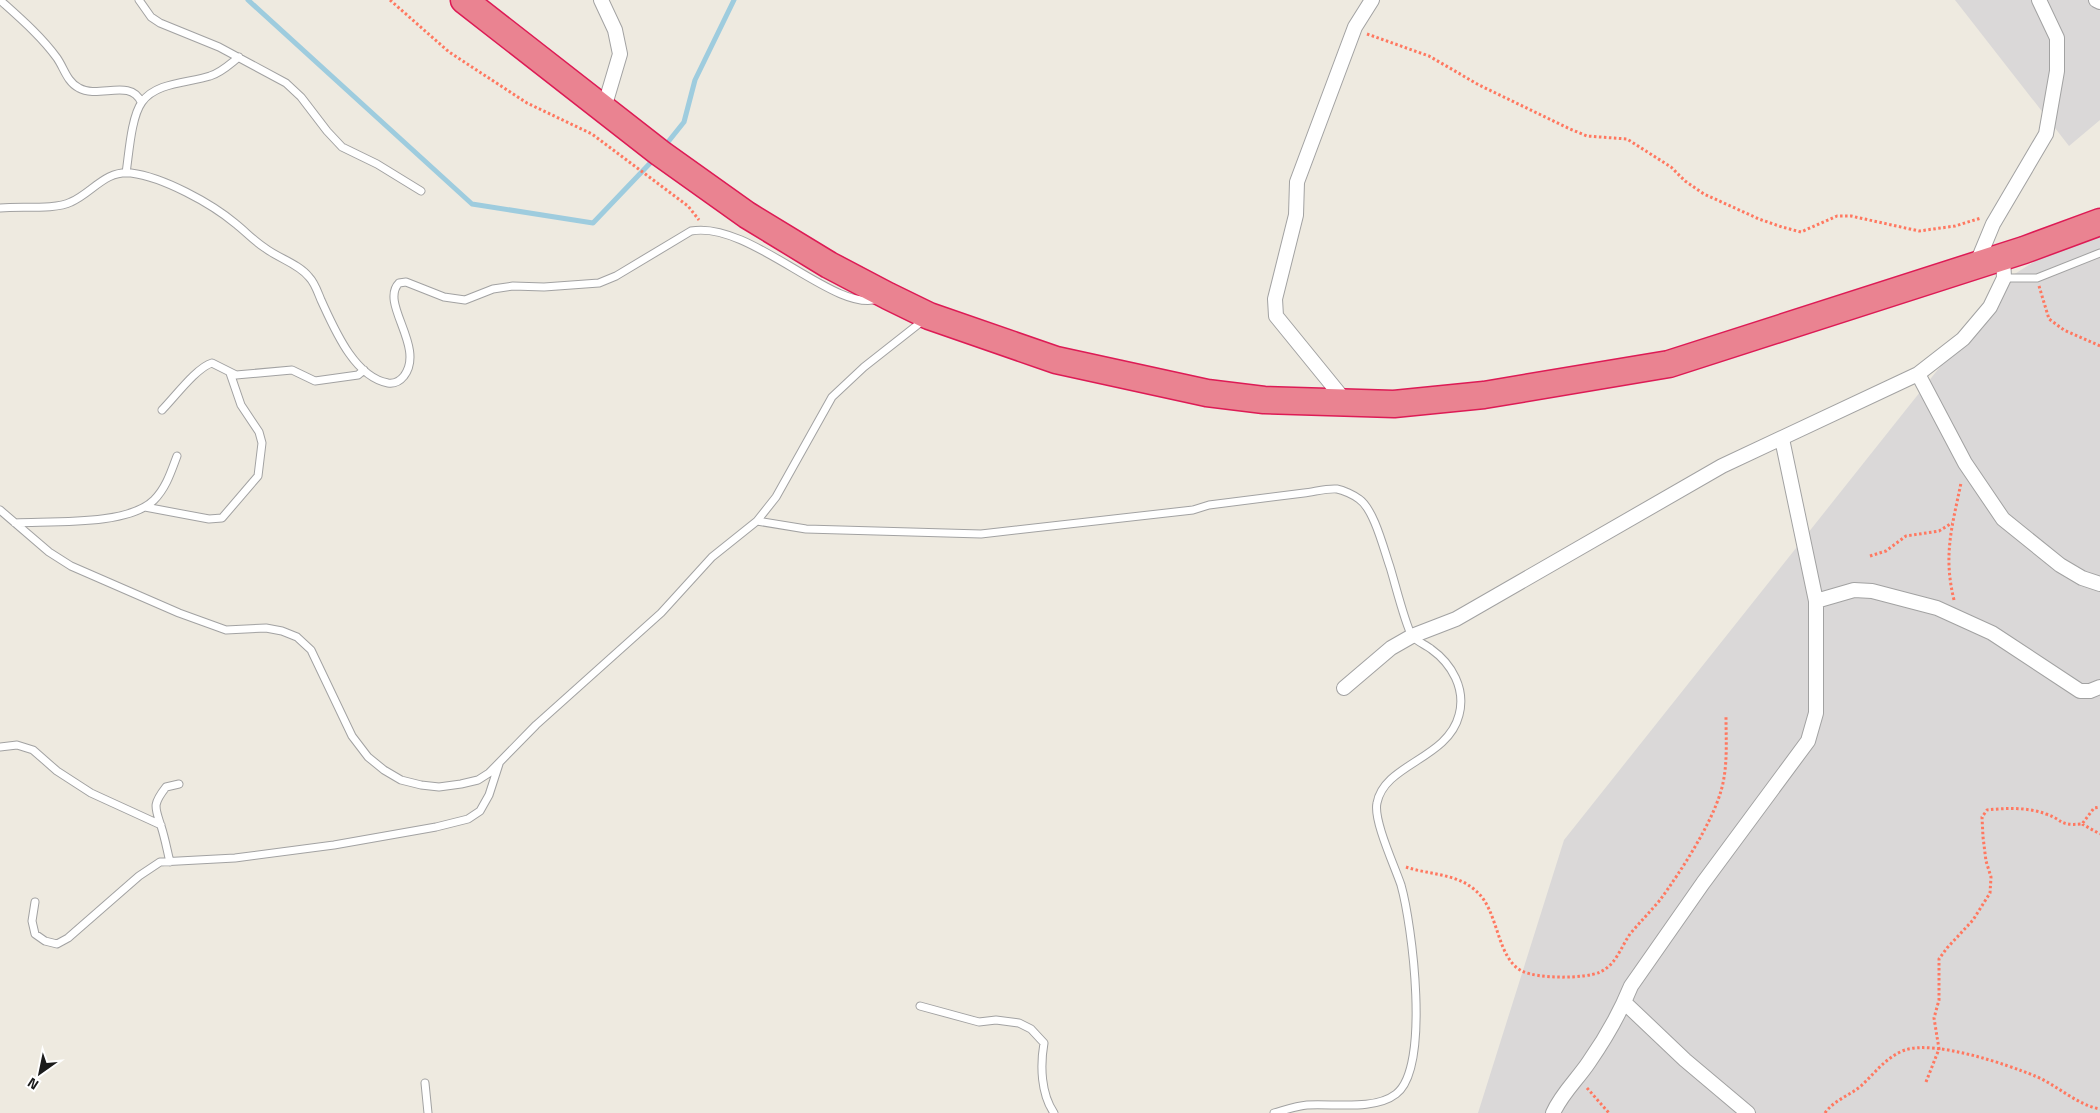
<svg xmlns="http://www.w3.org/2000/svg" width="2100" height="1113" viewBox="0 0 2100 1113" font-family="'Titillium Web',sans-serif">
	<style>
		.residential { fill: #dad8d8 }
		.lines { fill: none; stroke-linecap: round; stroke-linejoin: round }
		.stream { stroke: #9eccde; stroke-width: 5 }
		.lane-casing { stroke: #a2a2a2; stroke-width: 9 }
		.street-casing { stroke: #a2a2a2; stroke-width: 16 }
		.highway-casing { stroke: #dd1b55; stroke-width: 29 }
		.path { stroke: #ff7860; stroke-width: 3; stroke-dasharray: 2.5 2.5; stroke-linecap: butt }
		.lane { stroke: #fff; stroke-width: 7 }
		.street { stroke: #fff; stroke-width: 14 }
		.highway { stroke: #ea8391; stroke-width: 26 }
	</style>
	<rect width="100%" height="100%" fill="#eeeae0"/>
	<path class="residential" d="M1955 0H2100V120L2069 146Z
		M2100 220V1113H1478L1564 840 2013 275Z"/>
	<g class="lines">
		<path class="stream" d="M248 0 472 204 593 223 655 158
			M664 147 684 122 695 80 734 0"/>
		<defs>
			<path id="lane" d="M0 0C20 18 41 36 57 58 64 68 67 82 79 88 98 99 131 78 141 102
				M139 0 151 17 160 23 219 47 286 83 301 97 327 131 342 147 377 164 421 191
				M126 173C129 154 131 117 142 102 156 82 189 83 210 76 221 73 230 64 239 57
				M0 208C20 206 55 210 71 202 92 193 105 170 131 173 163 177 211 203 236 224 246 232 254 241 265 248 278 258 299 264 309 277 315 283 318 293 321 300 334 328 354 377 388 383 395 384 400 381 404 376 426 347 379 303 399 283L406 282 444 297 465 300 493 289 513 286 544 287 599 283 616 276 691 231C750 220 835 314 878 299
				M2004 278H2037L2100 253
				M162 410C174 398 197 367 212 363L236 375 292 370 315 381 358 375 364 370
				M145 507 209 519 222 518 258 476 262 443 259 432 241 405 230 373
				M0 510 49 552 71 566 179 613 226 630 266 628 282 631 297 637 311 650 352 736 368 757 384 770 401 780 421 785 439 787 461 784 478 780 489 773 536 725 661 613 712 557 757 521 776 497 832 397 864 367 925 319
				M757 521 806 529 981 534 1193 510 1209 505C1240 501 1272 497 1304 493 1314 492 1327 488 1337 489 1343 490 1354 495 1359 499 1374 509 1384 550 1390 567 1395 583 1405 624 1412 636 1416 641 1426 645 1431 649 1452 664 1466 689 1459 715 1448 759 1384 764 1377 803 1373 820 1395 867 1401 885 1412 924 1431 1068 1396 1094 1374 1111 1332 1103 1307 1105 1296 1106 1285 1110 1274 1113
				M15 523C51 521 128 526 154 500 166 488 171 472 177 456
				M0 747 17 745 33 750 57 771 91 793 161 825
				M170 862C167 850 165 838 161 826 155 807 152 805 166 787L179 784
				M35 902 32 921 35 934 45 941 57 944 68 938 139 876 160 862 235 858 334 845 436 827 468 819 480 811 489 795 499 764
				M920 1006 979 1022 996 1020 1019 1023 1031 1029 1044 1043C1040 1066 1041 1094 1054 1113
				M425 1083 428 1113"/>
			<path id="street" d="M601 0 615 30 620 54 604 108
				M2096 0 2100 2
				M1976 265 1993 224 2046 134 2057 71V38L2039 0
				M1918 374 1965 463 2003 519 2060 565 2082 578 2100 584
				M1346 402 1276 316 1275 299 1296 215 1297 182 1355 27 1372 0
				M1816 601 1854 590 1872 591 1937 608 1992 633 2080 691H2090L2100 687
				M1344 688 1391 648 1412 636 1456 619 1722 466 1918 374 1963 339 1990 307 2004 278 2003 257
				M1625 1003 1685 1060 1748 1113
				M1553 1113C1562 1093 1577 1080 1589 1062 1605 1039 1620 1013 1631 986L1703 883 1808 741 1816 713V601L1782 439"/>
			<path id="highway" d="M464 0 660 153 747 215 829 265 888 296 929 316 1056 360 1207 393 1264 400 1394 404 1484 395 1669 364 2024 250 2100 222"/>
		</defs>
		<use href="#lane" class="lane-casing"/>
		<use href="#street" class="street-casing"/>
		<use href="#highway" class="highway-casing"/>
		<path class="path" d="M390 0 449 52 527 103 592 134 688 206 699 220
			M1367 34 1429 56 1479 85 1570 129 1587 136 1627 139 1671 167 1685 181 1704 194 1759 219 1782 227 1801 232 1837 216H1851L1919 231 1955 226 1981 218
			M2039 286 2049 319 2064 330 2100 346
			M1870 556 1886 551 1906 536 1939 531 1952 523
			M1954 600C1943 555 1952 527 1961 483
			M2082 824 2100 834
			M1406 867C1429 875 1457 873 1476 891 1499 910 1496 958 1522 971 1537 979 1585 979 1600 972 1616 965 1621 947 1630 934 1640 922 1650 912 1660 900 1681 871 1711 825 1721 791 1728 767 1726 742 1726 716
			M1926 1082 1939 1049 1934 1018 1939 1000V959L1947 948 1973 920 1990 893 1991 877 1986 861 1983 837 1982 817 1987 810C2005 808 2028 807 2046 814 2064 820 2058 826 2082 824L2094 808 2100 807
			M1587 1088 1609 1113
			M1825 1113C1834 1100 1849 1096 1861 1086 1875 1073 1886 1057 1905 1050 1935 1040 2006 1064 2035 1076 2057 1085 2077 1105 2100 1109"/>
		<use href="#lane" class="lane"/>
		<use href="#street" class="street"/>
		<use href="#highway" class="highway"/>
	</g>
	<g transform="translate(40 1073) rotate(213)" stroke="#ffffff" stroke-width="4" paint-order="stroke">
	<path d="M0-4L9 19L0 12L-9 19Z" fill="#1b1b1b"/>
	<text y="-8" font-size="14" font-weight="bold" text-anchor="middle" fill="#1b1b1b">N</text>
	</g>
</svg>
